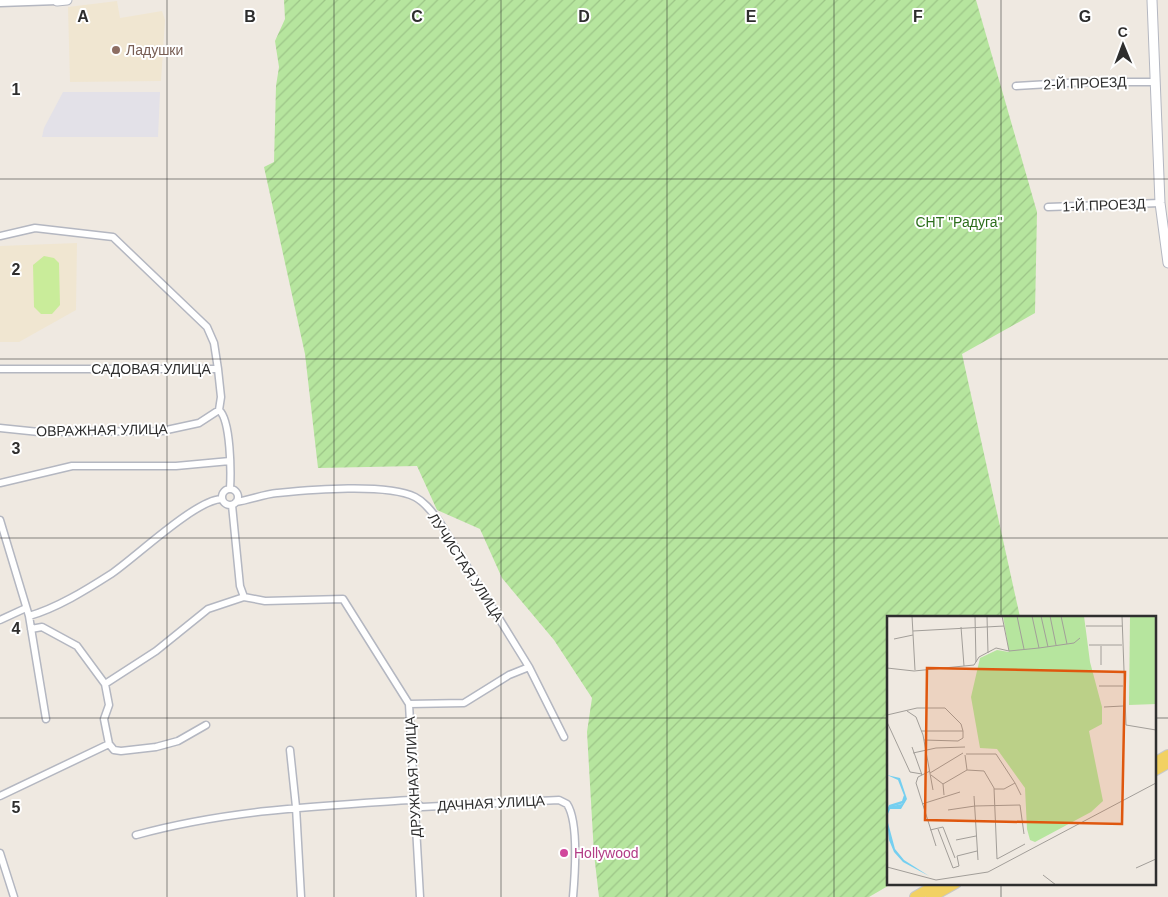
<svg xmlns="http://www.w3.org/2000/svg" width="1168" height="897" viewBox="0 0 1168 897" font-family="Helvetica,sans-serif">
	<style>
		.industrial { fill: #e3e1e8 }
		.education { fill: #f0e6d1 }
		.garden { fill: url(#garden-furrows) }
		.pitch { fill: #c9ec9a }
		.lines { fill: none; stroke-linecap: round; stroke-linejoin: round }
		.street-casing { stroke: #b4b7c1; stroke-width: 9 }
		.secondary-casing { stroke: #b4b7c1; stroke-width: 11 }
		.primary-casing { stroke: #c9c9c9; stroke-width: 12 }
		.street { stroke: #fff; stroke-width: 6 }
		.secondary { stroke: #fff; stroke-width: 9 }
		.primary { stroke: #f2d163; stroke-width: 10 }
		.grid { fill: none; stroke: #2e2e2e; stroke-width: 1; stroke-opacity: 0.55 }
		.education-dot { fill: #8d6e63; stroke: #fff; stroke-width: 2 }
		.hotel-dot { fill: #d1479c; stroke: #fff; stroke-width: 2 }
		.labels { text-anchor: middle; dominant-baseline: central; stroke-width: 4; stroke-linejoin: round; paint-order: stroke }
		.education-label { font-size: 14px; fill: #785e54; stroke: #fff; text-anchor: start }
		.street-label { font-size: 14px; fill: #2e2e2e; stroke: #fff }
		.park-label { font-size: 14px; fill: #2c6e1b; stroke: #fff }
		.hotel-label { font-size: 14px; fill: #b23c85; stroke: #fff; text-anchor: start }
		.inset-river { fill: none; stroke: #75cff0; stroke-width: 2.5 }
		.inset-road { fill: none; stroke: #a29e99; stroke-width: 1 }
		.view { fill: #df570e; fill-opacity: 0.15; stroke: #df570e; stroke-width: 2.5 }
		.inset-edge { fill: none; stroke: #2e2e2e; stroke-width: 2.5 }
		.grid-label { font-size: 16px; text-anchor: middle; font-weight: bold; fill: #2e2e2e; stroke: #fff; stroke-width: 4; stroke-linejoin: round; paint-order: stroke }
	</style>
	<defs>
		<pattern id="garden-furrows" width="10" height="10" patternUnits="userSpaceOnUse" patternTransform="scale(1.25)"><rect width="10" height="10" fill="#b6e59e"/><path d="M-1 1l2-2M0 10L10 0M9 11l2-2" fill="none" stroke="#9dc588"/></pattern>
	</defs>
	<rect width="100%" height="100%" fill="#efe9e1"/>
	<path class="industrial" d="M63 92H160L158 137H42L44 128Z"/>
	<path class="education" d="M117 1 120 18 162 11 165 20 161 81 70 82 68 7Z
		M77 243 76 310 19 342H0V246Z"/>
	<path class="garden" d="M284 0H976L1037 212 1035 313 962 354 1020 617H888V883H893L869 897H599L594 854 587 732 592 698 554 640 502 578 480 529 437 510 417 466 318 468 305 354 264 167 274 162 276 86 279 67 275 41 285 19Z"/>
	<path class="pitch" d="M44 256 54 258 59 263 60 305 52 314H41L34 307 33 265Z"/>
	<g class="lines">
		<defs>
			<path id="street" d="M0 3 57 1
				M1016 86 1083 82H1155
				M1048 207 1160 203
				M0 236 35 228 113 237 207 327 214 343 218 369H0
				M219 410C231 420 231 473 230 489
				M0 428 39 432 162 431 199 423 219 410 221 397 218 369
				M0 483 72 466H176L230 461
				M222 497a8 8 0 1 1 16 0a8 8 0 1 1-16 0Z
				M236 502C250 500 264 494 277 493 310 490 386 483 415 497 425 502 432 512 439 521L529 667
				M232 505 240 586 244 597 265 601 343 599 409 704 420 897
				M0 520 29 616 46 719
				M29 616C57 608 86 590 111 574 136 557 194 501 221 499
				M0 620 26 608
				M31 629 42 627 77 646 105 684 109 705 104 719 109 744
				M105 684 156 651 208 609 244 597
				M409 704 464 703 509 675 529 667 564 737
				M290 750 296 807 301 897
				M0 796 109 744 114 750 121 751 156 747 178 741 206 725
				M136 835C227 810 317 806 410 800L422 807 559 800 567 804C579 822 575 874 573 897
				M0 853 14 897"/>
			<path id="secondary" d="M1152 0 1160 203 1168 263
				M57 1 67 0"/>
			<path id="primary" d="M1154 763 1168 755
				M1154 771 1168 763
				M915 897 939 883
				M931 897 956 883"/>
		</defs>
		<use href="#street" class="street-casing"/>
		<use href="#secondary" class="secondary-casing"/>
		<use href="#primary" class="primary-casing"/>
		<use href="#street" class="street"/>
		<use href="#secondary" class="secondary"/>
		<use href="#primary" class="primary"/>
	</g>
	<path class="grid" d="M167 0V897M334 0V897M501 0V897M667 0V897M834 0V897M1001 0V617M0 179H1168M0 359H1168M0 538H1168M0 718H888M1154 718H1168M1001 883V897"/>
	<circle class="education-dot" cx="116" cy="50" r="5"/>
	<circle class="hotel-dot" cx="564" cy="853" r="5"/>
	<g class="labels">
		<g class="education-label">
			<text x="126" y="50">Ладушки</text>
		</g>
		<g class="street-label">
			<text transform="translate(1085 83) rotate(-2)">2-Й ПРОЕЗД</text>
			<text transform="translate(1104 205) rotate(-2)">1-Й ПРОЕЗД</text>
			<text x="151" y="369">САДОВАЯ УЛИЦА</text>
			<text transform="translate(102 430) rotate(-1)">ОВРАЖНАЯ УЛИЦА</text>
			<text transform="translate(466 567) rotate(57)">ЛУЧИСТАЯ УЛИЦА</text>
			<text transform="translate(413 777) rotate(-93)">ДРУЖНАЯ УЛИЦА</text>
			<text transform="translate(491 803) rotate(-3)">ДАЧНАЯ УЛИЦА</text>
		</g>
		<g class="park-label">
			<text x="959" y="222">СНТ "Радуга"</text>
		</g>
		<g class="hotel-label">
			<text x="574" y="853">Hollywood</text>
		</g>
	</g>
	<g transform="translate(887 616)">
		<rect width="269" height="269" fill="#efe9e1"/>
		<path d="M243 0H269V88L242 89Z" fill="#b6e59e"/>
		<path d="M116 0H197L203 46 215 91V108L202 115 216 185 204 196 148 226 143 224 140 213 138 172 110 133 93 132 84 81 93 42 110 34 122 36Z" fill="#b6e59e"/>
		<path d="M0 159 13 162 20 183 14 193H2L0 199 1 191 15 188 18 182 11 164ZM0 203 8 233 17 244 42 260 16 246 7 236 2 224Z" fill="#75cff0"/>
		<path class="inset-river" d="M0 197 3 190 16 186 18 180"/>
		<path class="inset-road" d="M25 0 28 54M88 0 89 46M100 0 101 37M115 0 122 35M130 0 137 33M145 0 152 32M154 0 161 31M163 0 169 29M174 0 180 28M235 0 239 109 269 114M269 0V107M199 10H235M74 11 77 50M26 15 117 10M7 23 26 19M202 29H235M214 49V30M0 52 27 55 87 49 92 41 109 32 122 35 152 32 187 27 193 22M212 70H236M217 91 236 90M20 95 29 101 36 119 46 174M0 99 30 92H58L74 108 76 115H34M0 106 23 156 35 158M37 124 71 125 76 122V115M25 131 35 159M26 137 49 132 78 131M79 138H109L128 167M78 139 80 154 97 155 107 172 110 243 138 228M43 155 31 161 29 167 49 230M43 157 76 137M44 159 56 168 57 179M56 168 80 154M107 173H117L128 167 134 179M87 180 91 244M35 188 73 176M61 194 88 190 133 189 137 218M51 213 66 252 72 250 70 240 90 235M43 214 56 211 68 242M69 224 89 220M0 251 49 264 101 256 269 167M249 252 269 243M156 259 169 269"/>
		<path class="view" d="M40 52 238 56 235 208 38 204Z"/>
		<rect width="269" height="269" class="inset-edge"/>
	</g>
	<g class="grid-label">
		<text x="83" y="22">A</text>
		<text x="250" y="22">B</text>
		<text x="417" y="22">C</text>
		<text x="584" y="22">D</text>
		<text x="751" y="22">E</text>
		<text x="918" y="22">F</text>
		<text x="1085" y="22">G</text>
		<text x="16" y="95">1</text>
		<text x="16" y="275">2</text>
		<text x="16" y="454">3</text>
		<text x="16" y="634">4</text>
		<text x="16" y="813">5</text>
	</g>
	<g transform="translate(1123 45) rotate(359)" stroke="#ffffff" stroke-width="4" paint-order="stroke">
	<path d="M0-4L9 19L0 12L-9 19Z" fill="#2e2e2e"/>
	<text y="-8" font-size="14" font-weight="bold" text-anchor="middle" fill="#2e2e2e">С</text>
	</g>
</svg>
